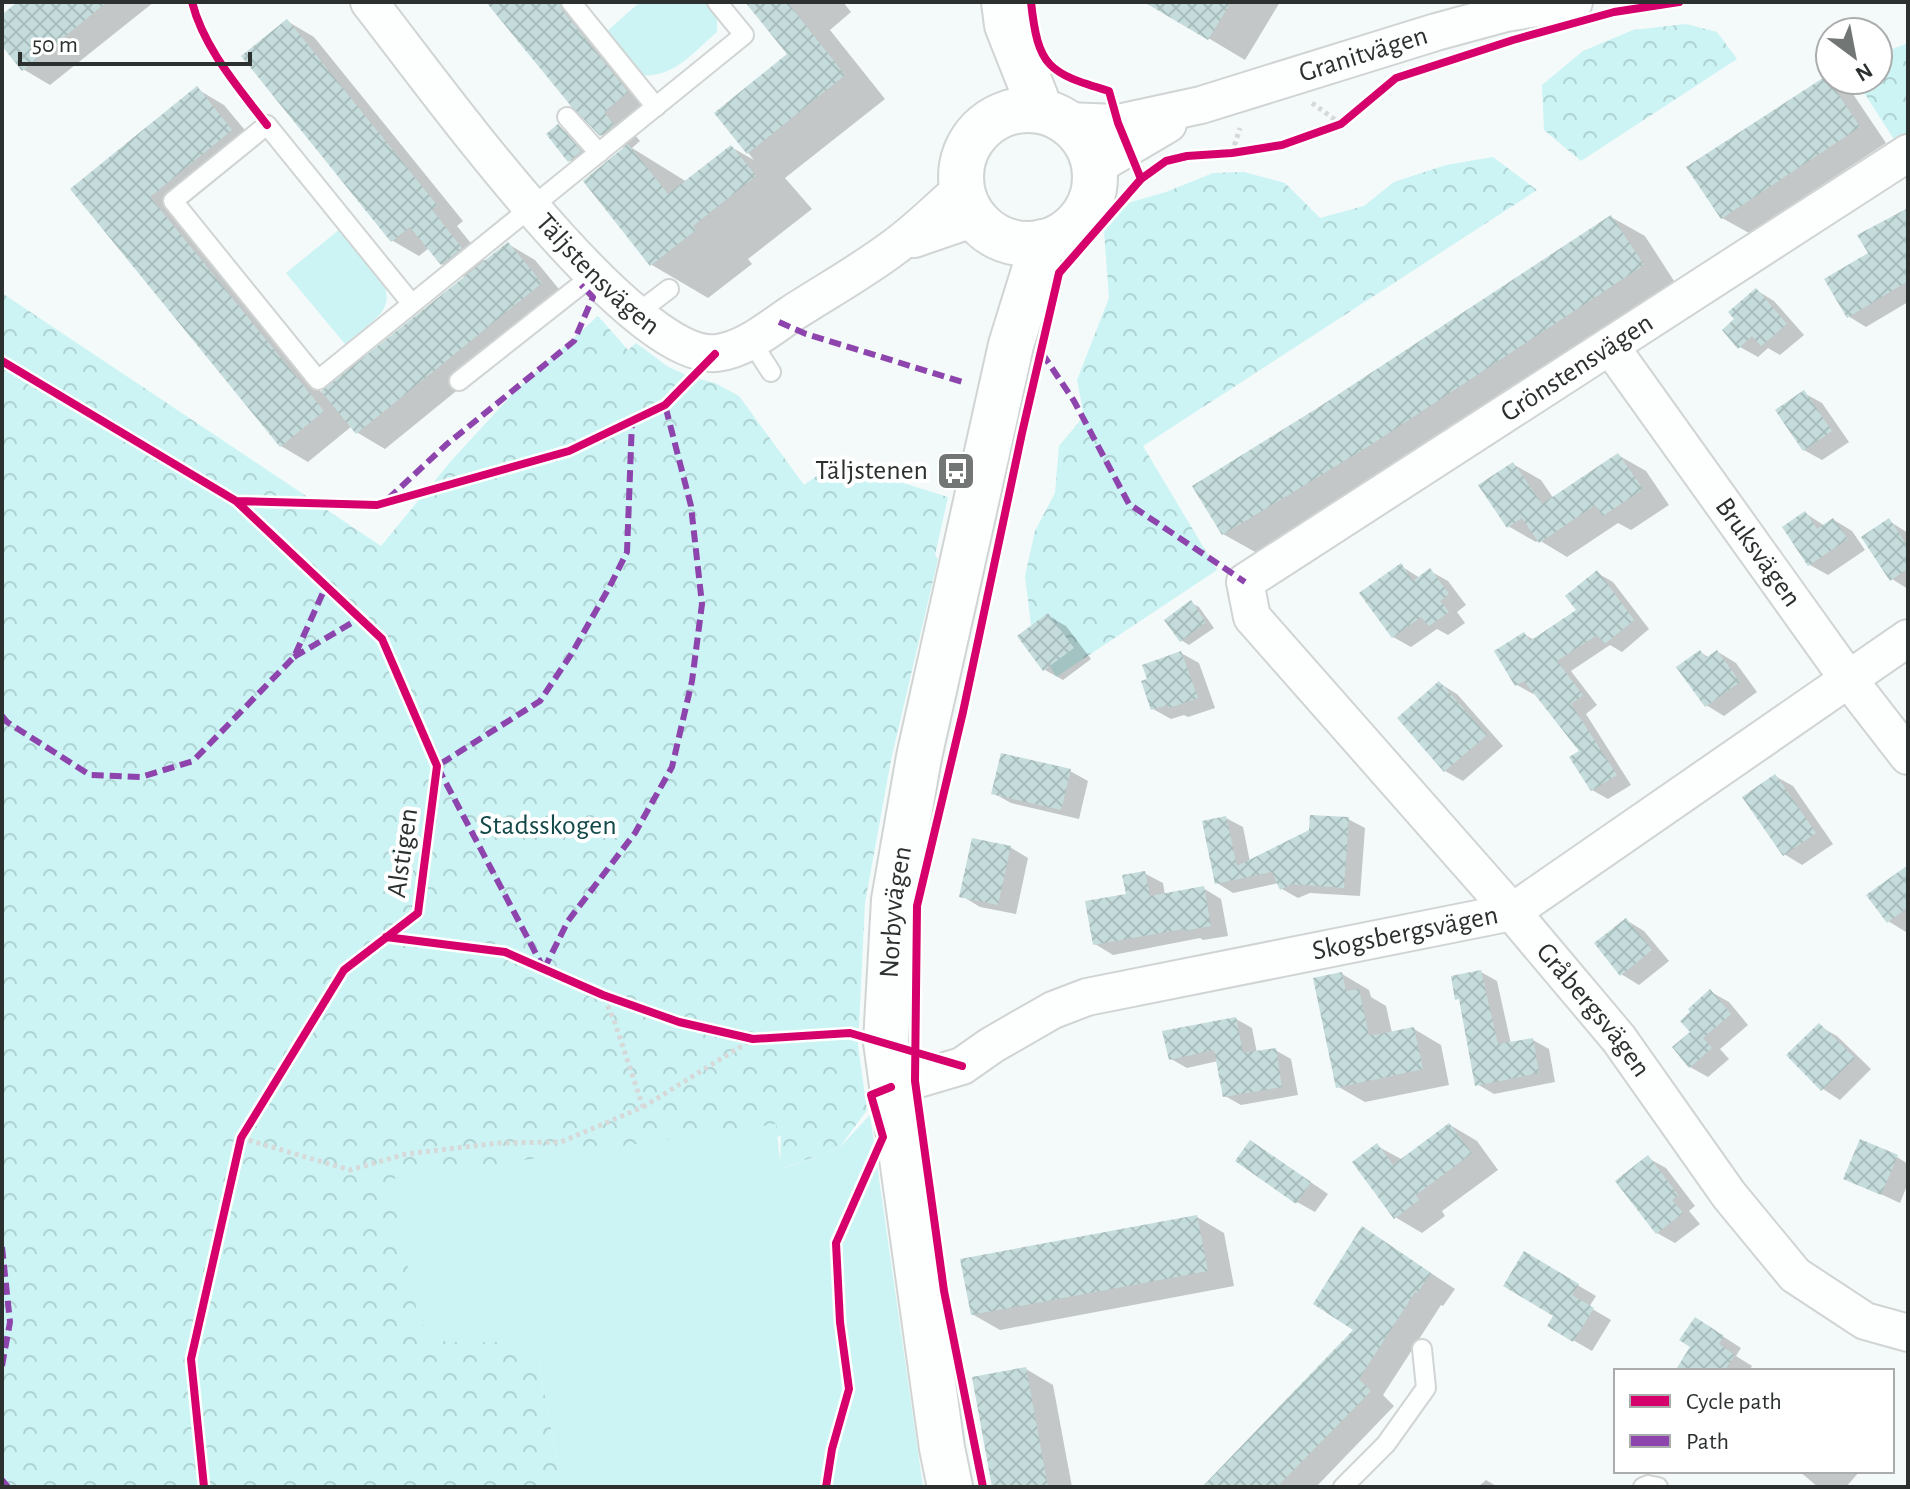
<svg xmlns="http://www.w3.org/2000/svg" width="1910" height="1489" viewBox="0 0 1910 1489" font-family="'Alegreya Sans',sans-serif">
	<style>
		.forest { fill: url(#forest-crowns) }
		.green { fill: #ccf4f4 }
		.shadow { fill: #0003 }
		.building { fill: url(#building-cross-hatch) }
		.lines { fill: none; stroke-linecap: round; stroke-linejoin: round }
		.lane-casing { stroke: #d0d5d4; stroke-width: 22 }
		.street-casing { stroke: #d0d5d4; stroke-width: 40 }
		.secondary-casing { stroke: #d0d5d4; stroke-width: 48 }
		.path { stroke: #d7d9d9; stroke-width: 5; stroke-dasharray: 4 4; stroke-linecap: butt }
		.lane { stroke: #fdfefe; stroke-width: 18 }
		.street { stroke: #fdfefe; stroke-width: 36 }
		.secondary { stroke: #fdfefe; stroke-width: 44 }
		.quiet { stroke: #8e44ad; stroke-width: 6; stroke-dasharray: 12 6; stroke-linecap: butt }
		.cycleway-casing { stroke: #fff; stroke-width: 13 }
		.cycleway { stroke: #d6006c; stroke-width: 8 }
		.labels { text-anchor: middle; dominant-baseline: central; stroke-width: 8; stroke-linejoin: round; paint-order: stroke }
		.street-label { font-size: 28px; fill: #2c3130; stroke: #fff }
		.poi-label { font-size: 28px; fill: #2c3130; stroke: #fff; text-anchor: end }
		.park-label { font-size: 28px; fill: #124848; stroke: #fff }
	</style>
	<defs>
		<pattern id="forest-crowns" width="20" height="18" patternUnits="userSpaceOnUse" patternTransform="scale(2)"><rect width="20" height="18" fill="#ccf4f4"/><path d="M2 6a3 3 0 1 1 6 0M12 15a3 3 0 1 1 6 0" fill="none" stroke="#afd2d2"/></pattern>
		<pattern id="building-cross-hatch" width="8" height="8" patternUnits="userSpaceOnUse" patternTransform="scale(2)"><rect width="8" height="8" fill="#c4dcdc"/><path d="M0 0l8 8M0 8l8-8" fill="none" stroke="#a9bdbd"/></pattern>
	</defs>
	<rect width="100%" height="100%" fill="#f4f9f9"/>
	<path class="forest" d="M1686 24 1717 32 1737 59 1581 161 1544 130 1542 85 1583 51 1633 30Z
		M1908 43V153L1904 155 1856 80H1878V55Z
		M1493 157 1537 190 1143 446 1217 570 1056 677 1032 633 1025 576 1035 531 1055 493 1059 446 1084 416 1077 380 1109 298 1104 231 1128 203 1166 192 1213 173 1244 172 1285 183 1320 218 1364 206 1394 182 1446 165Z
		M2 293 381 546 451 461 519 387 598 316 628 350 636 343 667 366 688 376 715 383 739 396 804 485 836 462 948 497 935 555 938 559 891 760 865 903 858 1045 867 1110 839 1148 780 1169 781 1136 597 1168 446 1342H520L538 1359 562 1487H2Z"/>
	<path class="green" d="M640 2H711L717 8V32C692 53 674 79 639 75L606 32Z
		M340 229C357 249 404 287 380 314 370 325 356 335 345 344L286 273Z
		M870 1115 923 1487H562L538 1359 520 1342H446L419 1322 390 1179 776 1124 781 1169 839 1148Z"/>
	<path class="shadow" d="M21 2H154L50 85 23 69 2 43V17Z
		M489 2H572L654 108 630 129 640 141 632 148 687 182 731 147 754 160 716 113 790 54 747 2H843L851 12 830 30 885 99 785 178 812 209 748 259 752 264 708 298 652 265 586 181 626 149 601 135Z
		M1148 2H1280L1245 60Z
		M287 21 314 37 463 221 457 226 486 262 508 244 535 260 568 300 385 449 358 433 352 426 308 462 281 446 73 189 197 89 224 105 258 146 176 213 322 393 466 278 442 264 429 248 419 256 393 241 244 56Z
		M1826 78 1853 94 1886 143 1749 233 1722 218Z
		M558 127 566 132 588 157 578 165 569 160Z
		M1908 209V302L1866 327 1848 316 1870 254Z
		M1611 217 1645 236 1676 284 1257 553 1223 534 1321 409Z
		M1756 290 1774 301 1804 335 1780 355 1768 348 1758 357 1740 347 1737 320Z
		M1804 393 1822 403 1849 442 1822 460 1804 450Z
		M1618 455 1646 471 1669 505 1631 530 1618 523 1567 557 1539 540 1536 542 1508 526 1513 464 1541 480 1554 499Z
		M1805 513 1825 526 1834 520 1852 531 1865 550 1828 575 1810 565Z
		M1889 521 1908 533V589L1892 579Z
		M1401 566 1420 578 1430 571 1448 581 1466 605 1457 612 1465 623 1448 635 1437 629 1411 647 1393 637Z
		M1597 573 1613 582 1649 629 1622 652 1610 645 1571 671 1597 705 1586 714 1631 785 1608 799 1592 790 1582 751 1536 692 1533 694 1517 685 1524 634 1534 640 1579 610Z
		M1191 603 1199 607 1214 628 1189 645 1181 640Z
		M1048 616 1066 626 1091 659 1063 680 1045 670Z
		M1700 652 1710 658 1718 652 1736 663 1757 692 1724 716 1706 705Z
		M1181 653 1199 663 1215 708 1188 717 1184 715 1171 719 1153 709Z
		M1439 683 1457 694 1503 746 1463 781 1445 771Z
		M1070 771 1088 781 1079 819 1011 803 993 793Z
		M1775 776 1793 786 1833 844 1802 865 1784 854Z
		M1226 818 1243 827 1250 862 1348 819 1365 828 1360 896 1310 893 1298 898 1282 889 1279 883 1233 893 1217 883Z
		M1010 847 1028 858 1016 914 980 907 962 896Z
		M1144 873 1163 883 1165 895 1203 888 1221 899 1228 936 1203 940 1200 938 1113 955 1095 944Z
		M1908 876V930L1906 932 1888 921Z
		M1626 920 1644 931 1669 961 1639 985 1621 974Z
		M1481 972 1497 981 1511 1044 1533 1040 1549 1049 1555 1082 1494 1094 1477 1084 1462 1001 1457 998Z
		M1342 974 1369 990 1371 997 1386 1006 1392 1033 1414 1029 1441 1045 1449 1085 1365 1102 1337 1086Z
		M1711 992 1729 1002 1748 1025 1720 1049 1729 1059 1708 1077 1690 1067 1674 1048 1692 1032Z
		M1236 1019 1252 1028 1257 1053 1275 1050 1291 1059 1298 1095 1241 1105 1225 1096 1218 1061 1187 1068 1171 1059Z
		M1819 1026 1837 1036 1871 1069 1840 1100 1823 1089Z
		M1450 1125 1477 1141 1498 1170 1442 1211 1445 1216 1422 1233 1395 1217 1377 1146 1403 1160Z
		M1268 1153 1328 1194 1315 1212 1297 1202Z
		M1897 1157 1908 1164V1183L1900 1203 1846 1178Z
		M1648 1158 1666 1168 1695 1206 1689 1211 1700 1224 1675 1243 1657 1233Z
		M1197 1217 1224 1233 1234 1286 1000 1330 972 1314Z
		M1363 1228 1455 1289 1443 1306 1441 1305 1383 1395 1394 1406 1316 1487H1205L1356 1330Z
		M1525 1254 1596 1296 1589 1307 1611 1320 1592 1351 1549 1326 1555 1315Z
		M1713 1330 1741 1348 1736 1356 1752 1366 1749 1371H1688L1693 1347Z
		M1026 1369 1053 1385 1072 1487H994Z
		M1799 1471H1860L1846 1487H1818Z
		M1486 1480 1498 1487H1478Z"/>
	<path class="building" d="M17 2H107L22 71 2 46V15Z
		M486 2H559L562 10 628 92 604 112 614 125 600 136 571 106Z
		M745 2H787L845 75 747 154 714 113 787 54Z
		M1144 2H1231L1208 40Z
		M287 19 437 205 432 210 462 248 441 265 410 227 391 242 241 56Z
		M1826 76 1860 127 1721 219 1686 167Z
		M197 86 232 130 150 197 324 411 280 447 70 189Z
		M558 124 581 151 568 162 546 134Z
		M628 144 668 194 731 145 756 176 693 226 696 230 650 266 583 181Z
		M1908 208V281L1847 318 1824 279 1868 253 1857 235Z
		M1611 215 1644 265 1372 444 1222 535 1192 486 1319 407Z
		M508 242 542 283 356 434 321 391Z
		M1756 288 1787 324 1761 346 1752 336 1738 349 1722 330 1734 319 1728 312Z
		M1804 390 1832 431 1803 451 1775 410Z
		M1618 453 1643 489 1603 516 1595 505 1539 543 1522 518 1507 528 1478 485 1513 462 1542 504Z
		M1805 511 1817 529 1833 518 1848 539 1808 566 1782 527Z
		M1889 518 1908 547V568L1890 581 1861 537Z
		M1401 563 1413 581 1430 568 1449 594 1440 601 1449 612 1429 626 1421 617 1392 638 1359 593Z
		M1597 570 1634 620 1605 644 1597 635 1557 661 1583 695 1571 704 1617 775 1591 791 1569 757 1579 751 1524 681 1515 686 1494 651 1524 632 1530 641 1576 610 1565 596Z
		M1191 600 1206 622 1180 642 1164 620Z
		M1048 613 1074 648 1043 671 1017 636Z
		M1700 650 1706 658 1717 650 1740 682 1705 707 1676 667Z
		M1181 651 1198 698 1169 708 1167 705 1151 710 1141 681 1147 679 1142 665Z
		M1439 681 1487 735 1444 772 1397 718Z
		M1001 753 1071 769 1061 810 991 794Z
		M1775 774 1816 833 1783 856 1742 797Z
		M1310 815 1349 817 1344 888 1292 884 1280 890 1272 872 1215 884 1202 821 1226 816 1237 866 1309 830Z
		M972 838 1011 846 998 905 959 897Z
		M1908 865V907L1887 923 1866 895Z
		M1145 871 1150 896 1204 886 1211 926 1183 931V929L1093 945 1085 901 1126 894 1122 875Z
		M1626 918 1652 950 1620 976 1594 943Z
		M1481 970 1498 1044 1533 1038 1539 1073 1475 1086 1459 999 1455 1000 1451 976Z
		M1342 972 1346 991 1359 989 1369 1036 1414 1027 1423 1069 1336 1088 1313 978Z
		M1710 989 1731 1014 1703 1038 1712 1048 1689 1068 1672 1047 1690 1032 1680 1021 1690 1012 1688 1009Z
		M1236 1017 1243 1053 1276 1048 1282 1087 1223 1097 1214 1050 1169 1060 1162 1031Z
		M1819 1023 1855 1058 1821 1091 1786 1055Z
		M1449 1123 1472 1153 1416 1195 1419 1200 1394 1219 1352 1162 1377 1143 1393 1165Z
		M1860 1139 1898 1155 1881 1195 1843 1179Z
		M1250 1140 1311 1182 1296 1204 1235 1161Z
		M1648 1155 1678 1195 1672 1200 1683 1213 1656 1234 1615 1181Z
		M1197 1215 1208 1271 971 1315 960 1259Z
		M1362 1226 1431 1273 1417 1293 1415 1292 1359 1379 1371 1391 1277 1487H1202L1353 1330 1313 1304Z
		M1524 1251 1579 1284 1572 1295 1594 1308 1573 1342 1547 1326 1553 1316 1503 1286Z
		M1695 1317 1724 1336 1719 1344 1735 1355 1724 1371H1675L1690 1347 1679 1340Z
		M1026 1367 1048 1487H992L972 1377Z"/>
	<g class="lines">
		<defs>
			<path id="lane" d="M571 2 656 107
				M567 117 599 153
				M412 304 267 125 173 201 318 380 744 35 717 2
				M636 314 669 289
				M751 341 771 372
				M459 381 592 276
				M1343 1487 1386 1444 1426 1388 1422 1349
				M1643 1487 1648 1485 1658 1487"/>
			<g id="street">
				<path id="s1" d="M369 2C423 70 632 364 717 353 744 350 769 329 791 314 825 292 861 272 893 248 917 231 939 208 962 189"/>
				<path id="s2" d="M1065 121 1118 123 1201 105 1436 32 1506 13 1574 2"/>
				<path id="s3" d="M1908 153 1245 582 1252 617 1512 912 1619 1039 1729 1195 1795 1275 1865 1321 1908 1333"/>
				<path d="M1095 167 1168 124"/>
				<path d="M914 239 975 218"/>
				<path id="s4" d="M1610 346 1849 680 1908 756"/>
				<path id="s5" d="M891 1087 962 1066 992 1045 1053 1010 1087 997 1512 912 1908 638"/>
			</g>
			<g id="secondary">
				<path d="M1004 2 1007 25 1041 111"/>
				<circle cx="1028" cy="177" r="67"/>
				<path id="s6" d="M950 1487 942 1448 886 1042 894 900 919 757 1011 345 1043 242"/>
			</g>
		</defs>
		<use href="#lane" class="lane-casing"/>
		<use href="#street" class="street-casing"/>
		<use href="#secondary" class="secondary-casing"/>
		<path class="path" d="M1312 103 1341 124
			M1232 153 1240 128
			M643 1107 753 1039
			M241 1138 350 1170 406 1154 498 1143 561 1142 643 1107 615 1023 603 995"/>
		<use href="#lane" class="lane"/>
		<use href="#street" class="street"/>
		<use href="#secondary" class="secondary"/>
		<path class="quiet" d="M779 322 806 334 966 383
			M1042 353 1074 401 1129 504 1245 582
			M388 499 447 444 574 341 593 297 581 285
			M294 657 360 618
			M2 716 7 722 90 775 141 777 193 761 294 657 326 586
			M544 969 437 766 540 701 572 653 610 586 627 552 632 421
			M544 969 568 921 635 833 672 767 692 681 702 604 691 506 665 405
			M2 1247 10 1322 2 1366
			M2 1480 8 1487"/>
		<defs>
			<path id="cycleway" d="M192 2C204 49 239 88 267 125
				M1141 179 1166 161 1187 156 1232 153 1282 145 1341 124 1396 78 1513 40 1614 12 1679 2
				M2 361 236 501 382 639 437 766 418 913 344 970 241 1138 191 1359 204 1487
				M236 501 377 505 569 451 665 405 715 354
				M386 937 505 952 603 995 679 1022 753 1039 850 1033 962 1066
				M826 1487 832 1449 849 1389 840 1322 836 1243 883 1137 871 1095 891 1087
				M983 1487 944 1291 915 1081 917 906 963 712 1022 433 1059 273 1141 179 1118 123 1109 91C1048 73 1038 67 1031 2"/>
		</defs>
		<use href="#cycleway" class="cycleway-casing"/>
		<use href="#cycleway" class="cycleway"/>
	</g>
	<defs>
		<symbol id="bus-square" viewBox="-11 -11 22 22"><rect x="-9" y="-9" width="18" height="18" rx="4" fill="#727776" stroke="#fff"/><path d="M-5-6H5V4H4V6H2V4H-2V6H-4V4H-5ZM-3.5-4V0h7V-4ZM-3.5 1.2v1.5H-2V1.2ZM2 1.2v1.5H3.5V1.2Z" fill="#fff"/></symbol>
	</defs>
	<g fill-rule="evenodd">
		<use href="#bus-square" x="934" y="449" width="44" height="44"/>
	</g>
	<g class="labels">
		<g class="street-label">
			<text stroke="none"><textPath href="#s2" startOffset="308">Granitvägen</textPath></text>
			<text stroke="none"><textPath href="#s1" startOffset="356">Täljstensvägen</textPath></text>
			<text transform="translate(1577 368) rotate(-33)">Grönstensvägen</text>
			<text stroke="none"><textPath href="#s4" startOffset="254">Bruksvägen</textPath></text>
			<text transform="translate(403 853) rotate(-82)">Alstigen</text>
			<text stroke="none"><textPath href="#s6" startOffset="580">Norbyvägen</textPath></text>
			<text stroke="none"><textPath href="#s5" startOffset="542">Skogsbergsvägen</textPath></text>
			<text stroke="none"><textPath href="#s3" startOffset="1346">Gråbergsvägen</textPath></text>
		</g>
		<g class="poi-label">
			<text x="928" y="471">Täljstenen</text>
		</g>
		<g class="park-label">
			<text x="548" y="826">Stadsskogen</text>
		</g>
	</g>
	<rect width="1910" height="1489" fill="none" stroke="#2c3130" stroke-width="8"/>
	<rect x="1614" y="1369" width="280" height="104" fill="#ffffff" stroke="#abadac" stroke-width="2"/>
	<rect x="1630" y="1395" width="40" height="12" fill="#d6006c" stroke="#abadac" stroke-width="2"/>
	<text x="1686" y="1409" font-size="24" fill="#2c3130">Cycle path</text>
	<rect x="1630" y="1435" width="40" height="12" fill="#8e44ad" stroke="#abadac" stroke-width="2"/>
	<text x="1686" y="1449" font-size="24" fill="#2c3130">Path</text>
	<g transform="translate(1854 56) rotate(148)"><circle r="38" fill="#ffffff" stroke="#abadac" stroke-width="2"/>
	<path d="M0-6L14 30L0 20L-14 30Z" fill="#727776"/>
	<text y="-12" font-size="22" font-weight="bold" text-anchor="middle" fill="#2c3130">N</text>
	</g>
	<path d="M20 52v12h230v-12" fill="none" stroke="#2c3130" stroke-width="4"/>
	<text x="32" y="52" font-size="24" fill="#2c3130" stroke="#ffffff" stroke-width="6" paint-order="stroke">50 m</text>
</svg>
